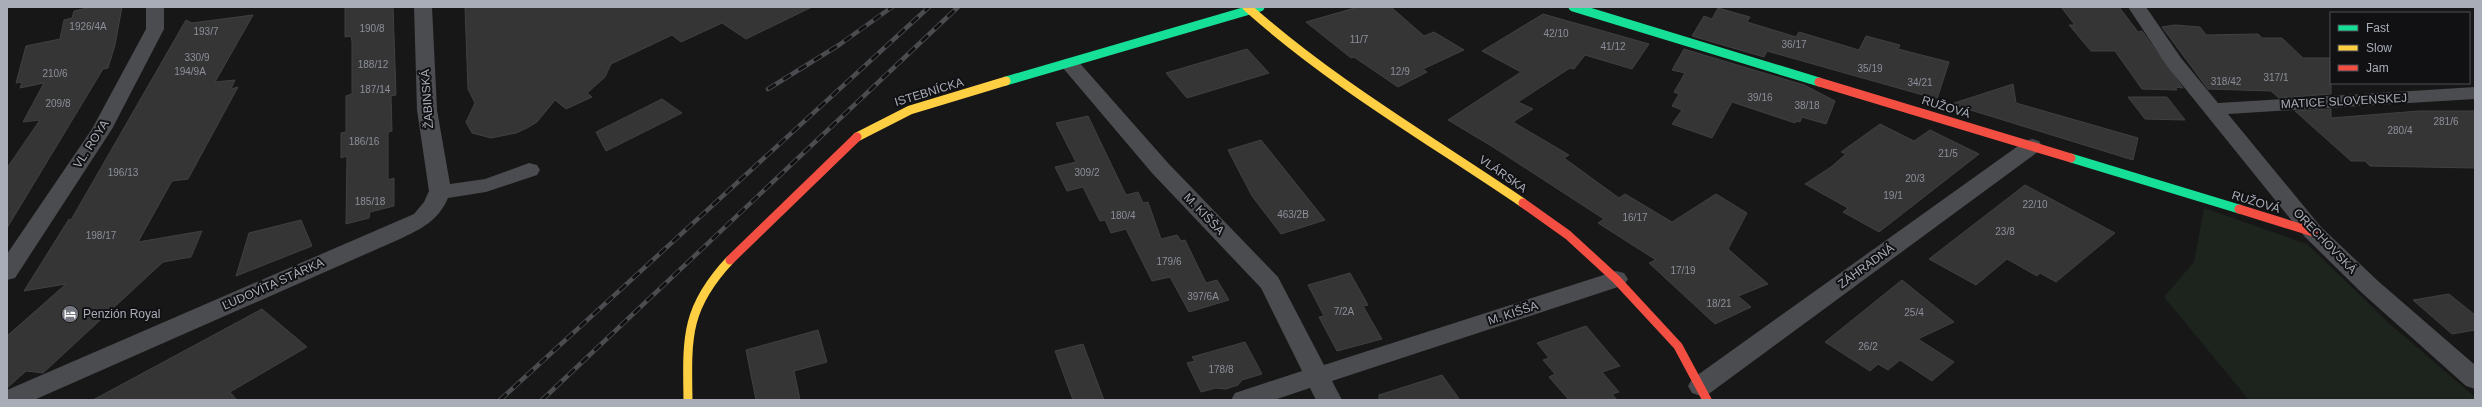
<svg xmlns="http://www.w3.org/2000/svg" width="2482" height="407" viewBox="0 0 2482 407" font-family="Arial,sans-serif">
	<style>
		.green { fill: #1d241e }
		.building { fill: #353536; stroke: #3f4043 }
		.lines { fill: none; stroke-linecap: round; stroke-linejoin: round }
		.street { fill: #4b4c50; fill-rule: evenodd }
		.fast { stroke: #16e098; stroke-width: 9 }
		.slow { stroke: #ffcf43; stroke-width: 9 }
		.jam { stroke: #f24e42; stroke-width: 9 }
		.rail-casing { stroke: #4b4c4f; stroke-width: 4.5 }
		.rail { stroke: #111113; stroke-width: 3; stroke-dasharray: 9; stroke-linecap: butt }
		.labels { text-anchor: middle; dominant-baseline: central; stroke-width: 4; stroke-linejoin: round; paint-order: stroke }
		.number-label { font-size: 10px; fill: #8b8f98 }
		.street-label { font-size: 12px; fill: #a8adb8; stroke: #111113 }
		.poi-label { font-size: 12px; fill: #a8adb8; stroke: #111113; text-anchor: start }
	</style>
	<rect width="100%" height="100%" fill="#171717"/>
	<path class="green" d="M2204 208 2307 244 2390 324 2475 397V400H2249L2164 297 2194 262Z"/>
	<path class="building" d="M92 7H122L115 45 108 68 103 69 7 228V168L40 120 23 122 44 83 20 88 22 82 16 83 26 46 60 39 64 20 72 18 74 11Z
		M345 7H393L396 95 391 96 392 131 388 132V180L394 178V206L370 212 369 218 346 224 347 156 341 158V133L346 132V96L352 94V42L351 36 345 37Z
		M465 7H812L746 39 722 23 681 42 672 35 611 64 605 77 587 93 592 97 566 109 555 100 537 122 527 128 516 133 491 138 472 133 466 122 475 103 468 89Z
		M1358 7H1391L1424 36 1434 32 1464 50 1423 69 1427 72 1398 87 1354 57 1351 58 1306 22Z
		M2061 7H2119L2138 32 2142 31 2183 88 2175 87 2177 90 2142 89 2115 51H2091L2069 25H2075Z
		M1718 8 1750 17 1747 22 1796 37 1799 32 1859 50 1866 36 1900 45 1898 49 1949 62 1937 99 1767 51 1764 57 1692 36 1704 16 1712 19Z
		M1543 14 1649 44 1632 69 1585 55 1574 69 1570 68 1518 102 1533 109 1513 122 1569 155 1564 158 1619 198 1625 194 1672 222 1716 194 1747 213 1728 249 1768 284 1738 296 1751 307 1715 324 1649 263 1656 260 1598 223 1604 219 1493 147 1448 120 1521 72 1482 51Z
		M253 15 215 82 235 80 231 89 238 87 188 179 172 181 138 242 202 231 191 257 163 262 43 373 26 371 7 388V336L66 284 24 291 69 219 71 220 186 20 192 23Z
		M2175 25 2200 27 2206 35 2258 34 2262 38H2282L2303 58H2331V94L2279 98 2271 91 2208 89 2162 27Z
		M1247 49 1269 73 1187 98 1166 73Z
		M1684 49 1804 85 1835 101 1826 124 1802 117 1800 122 1796 121 1795 123 1732 102 1712 138 1672 124 1682 110 1672 106 1679 94 1674 92 1685 73 1672 70Z
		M2013 84 2016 103 2138 138 2133 160 1951 104Z
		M2128 97H2167L2185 120 2145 119Z
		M662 99 682 113 606 151 596 132Z
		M2331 109V118L2419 111H2475V168L2370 166 2365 161H2351L2295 111Z
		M1088 116 1126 195 1138 192 1143 203 1148 202 1161 239 1177 235 1181 241 1185 240 1206 283 1217 280 1229 300 1189 312 1170 277 1152 281 1126 229 1111 233 1105 220 1100 221 1083 187 1067 191 1055 167 1076 162 1056 123Z
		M1880 124 1914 141 1930 130 1979 154 1879 232 1843 212 1848 208 1805 184 1831 167 1846 154 1841 152Z
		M1261 140 1325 220 1281 234 1252 196 1228 150Z
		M2025 185 2115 233 2056 282 2040 273 2037 276 2007 259 1976 285 1929 259Z
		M301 220 312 246 236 276 249 233Z
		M1350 273 1368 305 1363 306 1382 339 1337 351 1319 317 1324 316 1308 285Z
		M1902 280 1954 322 1918 339 1954 362 1932 381 1900 360 1888 370 1878 364 1870 371 1825 342Z
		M2449 294 2475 315V330L2452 334 2413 300Z
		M262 309 307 347 230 392 237 400H93Z
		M1586 326 1620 366 1602 372 1619 392 1612 394 1617 400H1569L1549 377 1555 374 1543 360 1549 358 1537 343Z
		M818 330 827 362 794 371 800 400H756L746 350Z
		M1245 342 1262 374 1242 380 1238 385 1226 389 1216 388 1201 392 1187 363 1195 361 1192 357Z
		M1083 344 1104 400H1073L1055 351Z
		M1442 375 1460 400H1379V395Z"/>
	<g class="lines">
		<path class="street" d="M146 7H164V29L112 129 15 278 7 280V254L92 129 146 29Z
			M414 7H432L437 110 450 184 485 179 529 163 537 165 540 170 537 175 486 192 448 198C438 221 421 229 400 239L34 400H7V390L414 214 424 202 429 191 417 110Z
			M2128 7H2146L2181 58 2218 103 2475 87V99L2228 114 2321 227 2378 281 2475 365V389L2466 386 2362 293 2305 237 2167 66Z
			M1070 58 1077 60 1168 163 1278 277 1324 365 1616 271 1624 273 1628 279 1624 285 1332 381 1342 400H1316L1310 388 1274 400H1231L1235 393 1302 371 1261 288 1152 173 1063 68 1060 64 1063 60Z
			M2032 139 2039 141 2042 146 2039 151 1710 393 1701 396 1692 393 1688 386 1692 379 2025 141Z"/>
		<path class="fast" d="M1573 7 1819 82
			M1006 81 1260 7
			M2071 158 2239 209"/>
		<path class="slow" d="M1247 7C1332 83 1429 139 1523 203
			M857 137 910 110 1006 81
			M688 400C687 338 685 308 730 260"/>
		<path class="jam" d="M1819 82 2071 158
			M1523 203 1568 235 1616 279 1678 346 1707 400
			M2239 209 2313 232
			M730 260 857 137"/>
		<defs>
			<path id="rail" d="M768 89 839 45 892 7
				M500 400 929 7
				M542 400 958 7"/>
		</defs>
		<use href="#rail" class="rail-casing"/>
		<use href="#rail" class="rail"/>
	</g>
	<defs>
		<symbol id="hotel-disc" viewBox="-11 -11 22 22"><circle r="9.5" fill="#757880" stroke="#111113"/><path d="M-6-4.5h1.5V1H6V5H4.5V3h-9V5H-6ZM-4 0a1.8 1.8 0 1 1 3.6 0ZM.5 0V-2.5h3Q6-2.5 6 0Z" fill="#fff"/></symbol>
	</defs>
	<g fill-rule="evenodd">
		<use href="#hotel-disc" x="60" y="304" width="20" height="20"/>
	</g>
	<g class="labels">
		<g class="number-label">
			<text x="88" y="26">1926/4A</text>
			<text x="372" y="28">190/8</text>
			<text x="206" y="31">193/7</text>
			<text x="1556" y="33">42/10</text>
			<text x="1359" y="39">11/7</text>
			<text x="1794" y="44">36/17</text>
			<text x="1613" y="46">41/12</text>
			<text x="197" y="57">330/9</text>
			<text x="373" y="64">188/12</text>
			<text x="1870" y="68">35/19</text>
			<text x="190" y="71">194/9A</text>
			<text x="1400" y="71">12/9</text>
			<text x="55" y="73">210/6</text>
			<text x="2276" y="77">317/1</text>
			<text x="2226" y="81">318/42</text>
			<text x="1920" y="82">34/21</text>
			<text x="375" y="89">187/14</text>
			<text x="1760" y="97">39/16</text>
			<text x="58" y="103">209/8</text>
			<text x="1807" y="105">38/18</text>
			<text x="2446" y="121">281/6</text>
			<text x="2400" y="130">280/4</text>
			<text x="364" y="141">186/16</text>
			<text x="1948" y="153">21/5</text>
			<text x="123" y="172">196/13</text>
			<text x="1087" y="172">309/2</text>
			<text x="1915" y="178">20/3</text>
			<text x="1893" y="195">19/1</text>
			<text x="370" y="201">185/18</text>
			<text x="2035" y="204">22/10</text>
			<text x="1293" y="214">463/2B</text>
			<text x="1123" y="215">180/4</text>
			<text x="1635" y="217">16/17</text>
			<text x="2005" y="231">23/8</text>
			<text x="101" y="235">198/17</text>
			<text x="1169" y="261">179/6</text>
			<text x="1683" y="270">17/19</text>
			<text x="1203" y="296">397/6A</text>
			<text x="1719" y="303">18/21</text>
			<text x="1344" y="311">7/2A</text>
			<text x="1914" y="312">25/4</text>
			<text x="1868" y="346">26/2</text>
			<text x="1221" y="369">178/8</text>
		</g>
		<g class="street-label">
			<text transform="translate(929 92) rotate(-17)">ISTEBNÍCKA</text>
			<text transform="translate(427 99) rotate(-94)">ŽABINSKÁ</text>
			<text transform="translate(2344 101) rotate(-3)">MATICE SLOVENSKEJ</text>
			<text transform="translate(1946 107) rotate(17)">RUŽOVÁ</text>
			<text transform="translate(91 144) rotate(-57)">VL. ROYA</text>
			<text transform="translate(1503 174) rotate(35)">VLÁRSKA</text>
			<text transform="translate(2256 202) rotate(17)">RUŽOVÁ</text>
			<text transform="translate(1204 214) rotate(46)">M. KIŠŠA</text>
			<text transform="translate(2325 241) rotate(46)">ORECHOVSKÁ</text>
			<text transform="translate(1866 266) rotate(-36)">ZÁHRADNÁ</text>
			<text transform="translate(273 284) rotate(-24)">ĽUDOVÍTA STÁRKA</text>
			<text transform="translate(1513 313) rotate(-18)">M. KIŠŠA</text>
		</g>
		<g class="poi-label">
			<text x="83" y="314">Penzión Royal</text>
		</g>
	</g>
	<rect width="2482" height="407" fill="none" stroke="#a8adb8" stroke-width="16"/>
	<rect x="2330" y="12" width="140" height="72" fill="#111113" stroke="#4d4f55"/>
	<rect x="2338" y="25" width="20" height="6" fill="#16e098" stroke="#4d4f55"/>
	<text x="2366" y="32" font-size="12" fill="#a8adb8">Fast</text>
	<rect x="2338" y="45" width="20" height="6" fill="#ffcf43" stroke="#4d4f55"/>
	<text x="2366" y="52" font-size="12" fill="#a8adb8">Slow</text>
	<rect x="2338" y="65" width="20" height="6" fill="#f24e42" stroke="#4d4f55"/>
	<text x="2366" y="72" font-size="12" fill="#a8adb8">Jam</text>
</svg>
